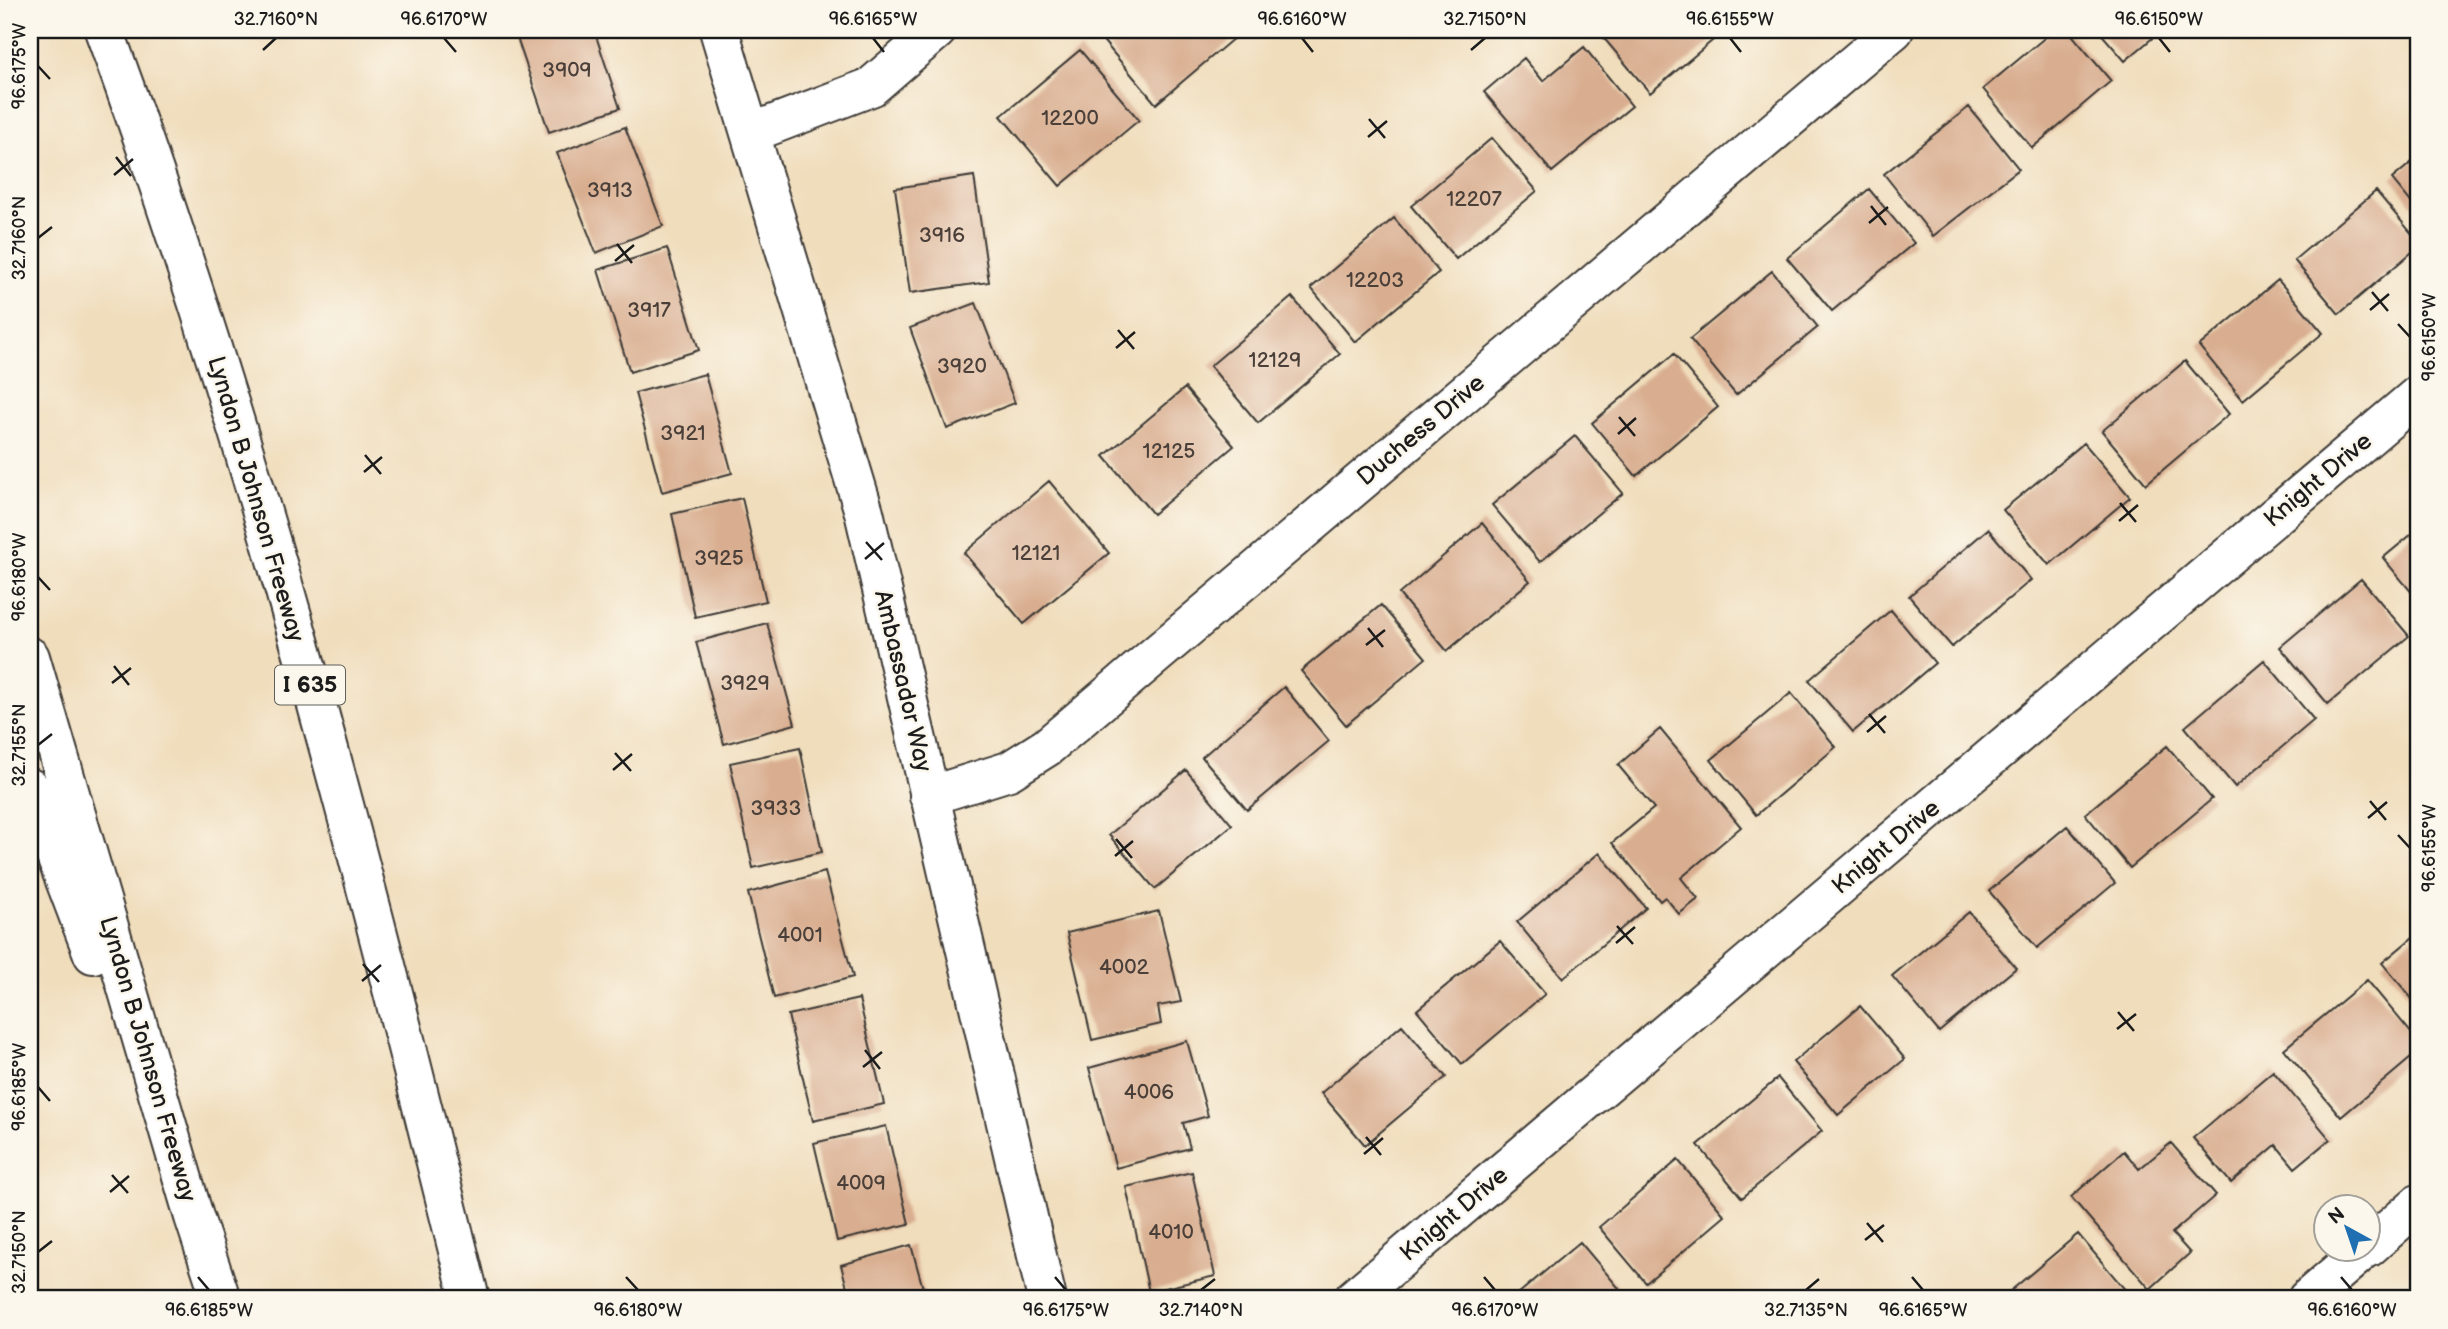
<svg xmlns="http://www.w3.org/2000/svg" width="2448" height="1329" viewBox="0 0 2448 1329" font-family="'Balsamiq Sans',sans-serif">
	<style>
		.building { fill: #d9ae90 }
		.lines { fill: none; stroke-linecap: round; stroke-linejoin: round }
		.minor-casing { stroke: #3c3934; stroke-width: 42 }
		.motorway-casing { stroke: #3c3934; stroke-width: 42 }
		.minor { stroke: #fff; stroke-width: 38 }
		.motorway { stroke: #fff; stroke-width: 38 }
		.ticks { fill: none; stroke: #1c1c1c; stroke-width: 2.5 }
		.labels { text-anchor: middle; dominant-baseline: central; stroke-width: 5; stroke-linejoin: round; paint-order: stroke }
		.number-label { font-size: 21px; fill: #4b4039 }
		.shield { fill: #fbf7ec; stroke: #5f5e5a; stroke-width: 2 }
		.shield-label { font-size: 23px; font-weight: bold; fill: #1c1c1c }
		.street-label { font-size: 24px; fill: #1c1c1c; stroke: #fbf7ec }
		.neatline { fill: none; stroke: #1c1c1c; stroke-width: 2.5 }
		.ticks-label { font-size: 18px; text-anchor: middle; fill: #1c1c1c }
	</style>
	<rect width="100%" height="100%" fill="#fbf7ec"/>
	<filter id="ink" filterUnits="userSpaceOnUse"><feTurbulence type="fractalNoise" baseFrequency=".0143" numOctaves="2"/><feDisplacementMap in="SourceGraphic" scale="14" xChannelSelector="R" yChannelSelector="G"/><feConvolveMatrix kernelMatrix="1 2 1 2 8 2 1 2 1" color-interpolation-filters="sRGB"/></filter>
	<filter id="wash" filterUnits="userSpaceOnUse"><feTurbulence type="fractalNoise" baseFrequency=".00686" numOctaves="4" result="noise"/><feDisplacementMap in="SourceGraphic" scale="28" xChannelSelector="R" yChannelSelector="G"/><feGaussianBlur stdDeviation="1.57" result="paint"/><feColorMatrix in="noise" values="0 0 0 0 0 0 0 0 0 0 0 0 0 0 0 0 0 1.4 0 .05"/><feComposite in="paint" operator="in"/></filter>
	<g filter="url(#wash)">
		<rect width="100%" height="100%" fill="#f0ddbc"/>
		<g id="blocks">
			<path class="building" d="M522 30H594L620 108 549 132 515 32Z
				M1097 30H1227L1234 38 1156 104 1095 31Z
				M1597 30H1725L1650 93Z
				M2054 30H2068L2111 81 2032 148 1983 89Z
				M2098 30H2162L2125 61Z
				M1584 47 1632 106 1552 172 1484 92 1524 58 1543 81Z
				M1080 50 1139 120 1060 186 1001 116Z
				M1969 107 2019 169 1933 236 1884 174Z
				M625 127 663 226 596 253 557 153Z
				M1492 138 1537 191 1456 259 1411 206Z
				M2418 157V211L2392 179Z
				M974 176 989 282 910 293 895 188Z
				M1869 189 1914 243 1832 311 1787 258Z
				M2376 191 2418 241V247L2339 314 2294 260Z
				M1394 218 1439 272 1355 342 1311 288Z
				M667 248 699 350 630 372 598 270Z
				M1772 271 1818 327 1736 395 1690 339Z
				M2278 280 2323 333 2243 400 2199 346Z
				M1292 297 1340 354 1258 423 1210 366Z
				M976 303 1015 403 947 429 910 328Z
				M1674 354 1718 407 1636 476 1592 423Z
				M2185 361 2229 414 2146 484 2102 431Z
				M705 374 732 473 662 492 635 393Z
				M1185 388 1234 446 1153 514 1104 456Z
				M1575 436 1623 493 1540 562 1492 505Z
				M2084 443 2130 497 2049 565 2003 510Z
				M1049 481 1109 553 1024 624 964 553Z
				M742 498 766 601 695 617 672 514Z
				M1482 523 1530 581 1447 651 1399 594Z
				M1988 529 2031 580 1952 647 1909 596Z
				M2418 529V600L2383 558Z
				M2361 579 2409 636 2328 704 2280 647Z
				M1381 605 1426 658 1346 725 1301 671Z
				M1891 610 1935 663 1853 732 1809 680Z
				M767 623 795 724 724 744 696 642Z
				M2264 660 2314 720 2235 787 2185 727Z
				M1284 687 1329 741 1247 810 1202 757Z
				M1791 693 1836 747 1756 815 1711 760Z
				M1660 729 1741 827 1681 878 1698 899 1679 914 1665 897 1660 901 1612 843 1654 808 1618 765Z
				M2167 746 2212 799 2130 868 2085 814Z
				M800 748 822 852 753 868 730 763Z
				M1186 770 1232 825 1155 889 1109 835Z
				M2067 826 2115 883 2037 948 1989 891Z
				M1599 853 1646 908 1563 978 1517 922Z
				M825 872 853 977 774 998 748 893Z
				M1159 911 1181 1002 1158 1006 1161 1024 1092 1040 1067 933Z
				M1969 912 2016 968 1939 1032 1892 976Z
				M2418 933V1006L2382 963Z
				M1500 941 1545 994 1462 1064 1417 1010Z
				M2367 980 2418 1041V1052L2341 1117 2284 1049Z
				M859 999 884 1104 813 1121 788 1015Z
				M1860 1006 1905 1059 1838 1115 1793 1062Z
				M1402 1025 1446 1077 1365 1145 1321 1093Z
				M1187 1041 1208 1116 1183 1123 1190 1148 1116 1168 1089 1068Z
				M2273 1071 2330 1139 2295 1168 2276 1145 2231 1183 2193 1138Z
				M1778 1078 1822 1131 1742 1198 1698 1145Z
				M886 1126 909 1224 837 1241 814 1143Z
				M2171 1143 2216 1195 2172 1233 2190 1253 2150 1289 2071 1197 2124 1151 2139 1169Z
				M1678 1160 1725 1216 1646 1283 1599 1227Z
				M1192 1172 1215 1276 1149 1292 1126 1187Z
				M2078 1234 2133 1299H2001Z
				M1580 1242 1628 1299H1512Z
				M911 1245 926 1299H850L841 1265Z"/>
		</g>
	</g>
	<g filter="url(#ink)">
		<use href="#blocks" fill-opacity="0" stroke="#3c3934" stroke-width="2"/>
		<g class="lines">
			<defs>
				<path id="minor" d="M719 30 864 512 1047 1299
					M751 133 871 87 937 30
					M929 796 1009 771 1047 747 1894 30
					M2368 1248 2418 1204
					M1353 1299 2418 395
					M2307 1299 2366 1248"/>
				<path id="motorway" d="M104 30C256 443 364 872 470 1299
					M30 657 194 1217 221 1299
					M30 788 93 954"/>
			</defs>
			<use href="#minor" class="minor-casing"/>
			<use href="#motorway" class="motorway-casing"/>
			<use href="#minor" class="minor"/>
			<use href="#motorway" class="motorway"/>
		</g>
	</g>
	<path class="ticks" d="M444 38 456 52M873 38 884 52M1302 38 1313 52M1730 38 1741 52M2159 38 2170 52M263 50 276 38M1471 50 1485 38M38 66 50 79M1369 119 1385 138M1368 137 1387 121M116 157 131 176M114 175 133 159M1871 206 1886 225M1869 223 1888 207M38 238 52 227M617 244 632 263M615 261 634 245M2372 292 2388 311M2370 310 2389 294M2398 324 2410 337M1118 330 1134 349M1116 348 1135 332M1619 417 1635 436M1618 434 1636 418M365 455 381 474M364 472 382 457M2120 503 2136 522M2119 521 2138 505M866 542 882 560M865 559 884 543M38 577 50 590M1368 628 1383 647M1366 645 1385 630M114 666 129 685M112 683 131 668M1869 714 1885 733M1867 732 1886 716M38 745 52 734M615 753 631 771M613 770 632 754M2370 801 2386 820M2368 818 2387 802M2398 835 2410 848M1116 839 1132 858M1115 856 1133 841M1617 926 1633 944M1616 943 1635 927M363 964 379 982M362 981 381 965M2118 1012 2134 1031M2117 1029 2136 1014M865 1050 880 1069M863 1067 882 1052M38 1087 50 1101M1366 1137 1381 1155M1364 1154 1383 1138M112 1175 128 1193M110 1192 129 1176M1867 1223 1883 1242M1865 1240 1884 1225M38 1252 52 1241M198 1277 209 1290M626 1277 638 1290M1055 1277 1066 1290M1484 1277 1495 1290M1912 1277 1923 1290M2341 1277 2352 1290M1201 1290 1215 1279M1806 1290 1819 1279"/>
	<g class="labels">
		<g class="number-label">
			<text x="567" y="70">3909</text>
			<text x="1070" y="118">12200</text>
			<text x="610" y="190">3913</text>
			<text x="1474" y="199">12207</text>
			<text x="942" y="235">3916</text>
			<text x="1375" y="280">12203</text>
			<text x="649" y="310">3917</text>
			<text x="1275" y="360">12129</text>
			<text x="962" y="366">3920</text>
			<text x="683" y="433">3921</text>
			<text x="1169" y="451">12125</text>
			<text x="1036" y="553">12121</text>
			<text x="719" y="558">3925</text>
			<text x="745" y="683">3929</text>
			<text x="776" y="808">3933</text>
			<text x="800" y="935">4001</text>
			<text x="1124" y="967">4002</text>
			<text x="1149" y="1092">4006</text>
			<text x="861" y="1183">4009</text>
			<text x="1171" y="1232">4010</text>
		</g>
		<rect class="shield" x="275" y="665.5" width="70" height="39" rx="5"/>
		<g class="shield-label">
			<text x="310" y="685">I 635</text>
		</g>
		<g class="street-label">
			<text transform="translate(1421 430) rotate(-40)">Duchess Drive</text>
			<text transform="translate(2318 480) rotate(-40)">Knight Drive</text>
			<text transform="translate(256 499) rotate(74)">Lyndon B Johnson Freeway</text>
			<text transform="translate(903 681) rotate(77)">Ambassador Way</text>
			<text transform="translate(1886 847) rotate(-40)">Knight Drive</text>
			<text transform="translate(148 1059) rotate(74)">Lyndon B Johnson Freeway</text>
			<text transform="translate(1454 1214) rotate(-40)">Knight Drive</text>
		</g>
	</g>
	<rect width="2448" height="1329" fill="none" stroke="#fbf7ec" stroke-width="77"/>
	<g transform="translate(2347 1228) rotate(320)"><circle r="33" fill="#fbf7ec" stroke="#a29f99" stroke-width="2"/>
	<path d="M0-5L12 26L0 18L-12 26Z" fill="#1f6fb2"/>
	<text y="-10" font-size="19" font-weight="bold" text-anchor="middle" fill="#1c1c1c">N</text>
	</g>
	<rect x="38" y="38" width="2372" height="1252" class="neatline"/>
	<g class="ticks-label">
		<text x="276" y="25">32.7160°N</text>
		<text x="444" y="25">96.6170°W</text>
		<text x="873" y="25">96.6165°W</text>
		<text x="1302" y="25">96.6160°W</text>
		<text x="1485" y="25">32.7150°N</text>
		<text x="1730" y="25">96.6155°W</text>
		<text x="2159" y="25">96.6150°W</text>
		<text transform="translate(19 66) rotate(-90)" y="6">96.6175°W</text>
		<text transform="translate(19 238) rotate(-90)" y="6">32.7160°N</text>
		<text transform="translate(2429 337) rotate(-90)" y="6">96.6150°W</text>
		<text transform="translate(19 577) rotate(-90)" y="6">96.6180°W</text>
		<text transform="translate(19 745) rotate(-90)" y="6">32.7155°N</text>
		<text transform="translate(2429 848) rotate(-90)" y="6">96.6155°W</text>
		<text transform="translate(19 1087) rotate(-90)" y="6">96.6185°W</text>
		<text transform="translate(19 1252) rotate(-90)" y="6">32.7150°N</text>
		<text x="209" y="1316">96.6185°W</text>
		<text x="638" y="1316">96.6180°W</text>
		<text x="1066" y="1316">96.6175°W</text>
		<text x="1201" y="1316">32.7140°N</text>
		<text x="1495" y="1316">96.6170°W</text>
		<text x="1806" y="1316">32.7135°N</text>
		<text x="1923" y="1316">96.6165°W</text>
		<text x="2352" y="1316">96.6160°W</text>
	</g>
</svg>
